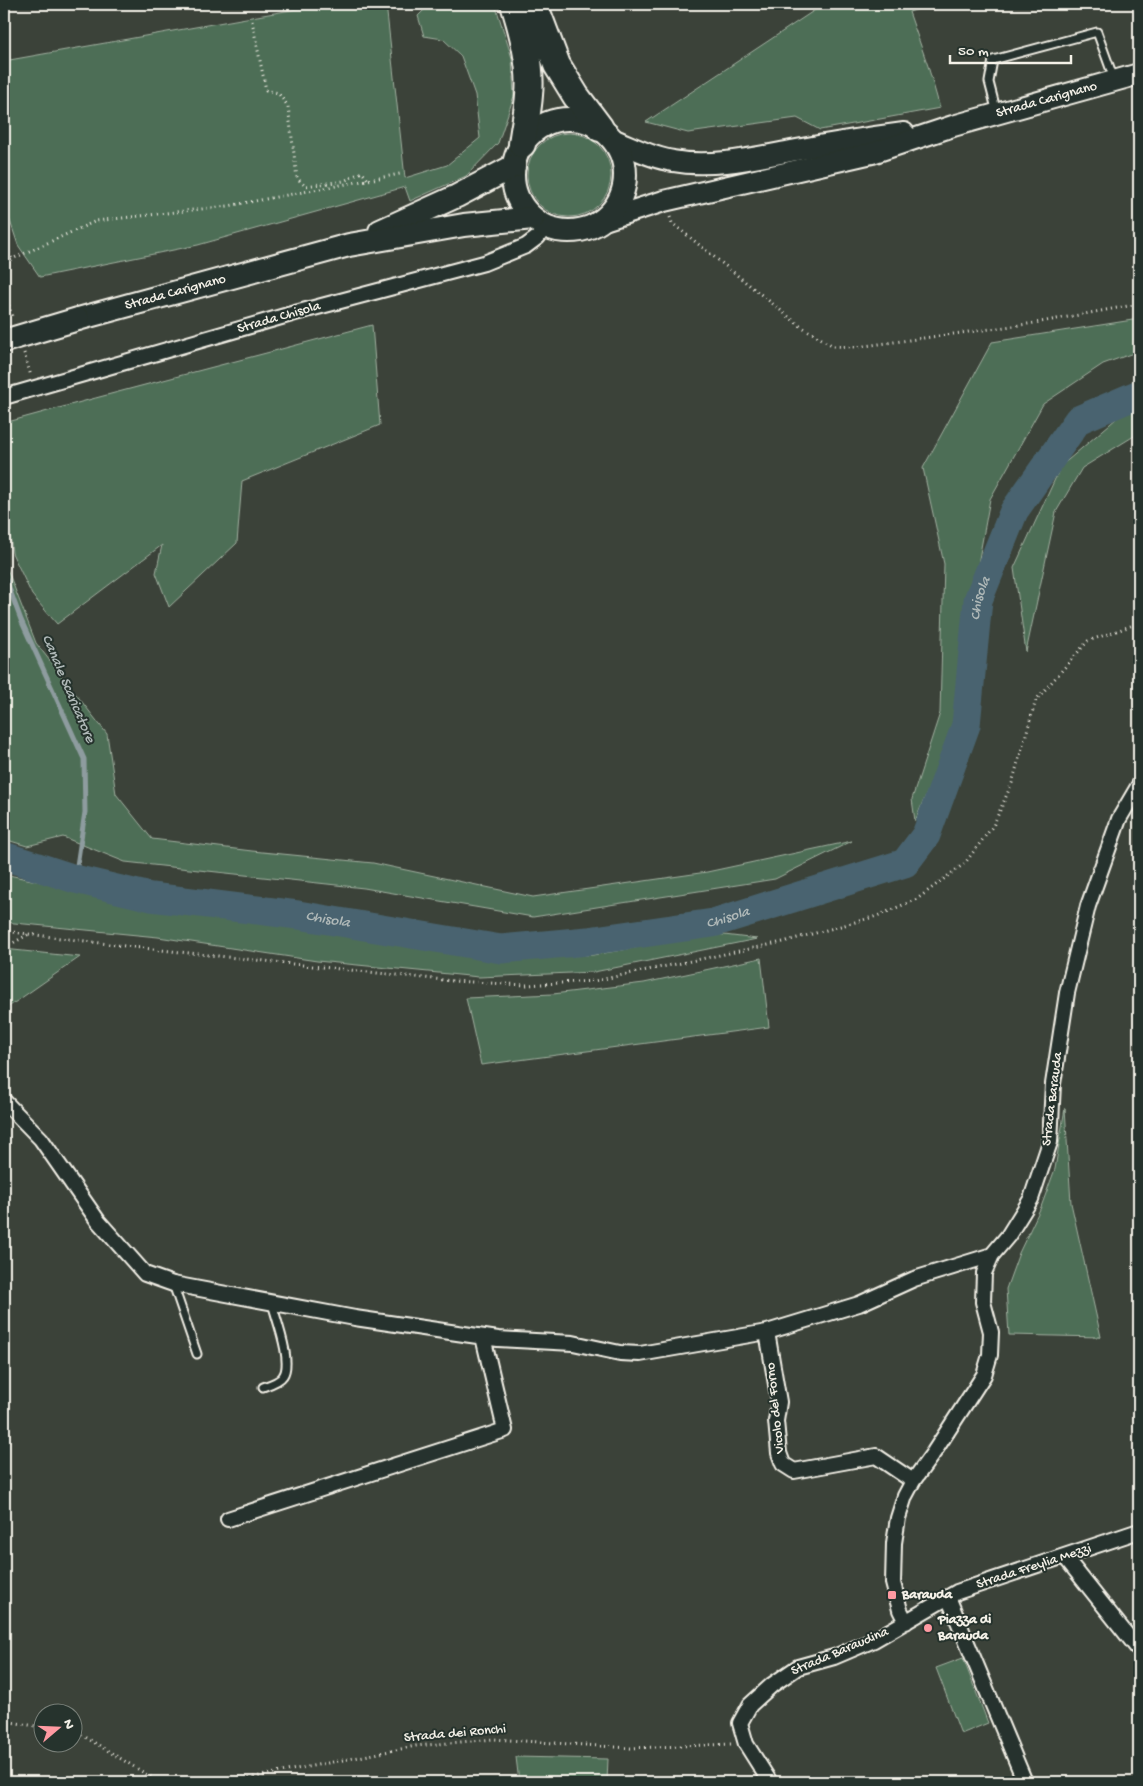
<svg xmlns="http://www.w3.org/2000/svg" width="1143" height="1786" viewBox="0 0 1143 1786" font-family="'Gochi Hand',sans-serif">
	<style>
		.green { fill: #4e6e57; stroke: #a1b0a0 }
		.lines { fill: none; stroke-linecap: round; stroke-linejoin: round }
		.stream { stroke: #8e9c9f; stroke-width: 5 }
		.river { stroke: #4a646f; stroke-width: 29 }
		.service-casing { stroke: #f4f1e8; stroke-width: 11 }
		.minor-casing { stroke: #f4f1e8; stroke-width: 18 }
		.secondary-casing { stroke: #f4f1e8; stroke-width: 24 }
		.primary-casing { stroke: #f4f1e8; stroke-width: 26 }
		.motorway-casing { stroke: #f4f1e8; stroke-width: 30 }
		.path { stroke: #f4f1e8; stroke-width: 3; stroke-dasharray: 1 4; stroke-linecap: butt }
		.service { stroke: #26332d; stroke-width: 7 }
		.minor { stroke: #26332d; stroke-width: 14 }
		.secondary { stroke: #26332d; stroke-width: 20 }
		.primary { stroke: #26332d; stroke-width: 22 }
		.motorway { stroke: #26332d; stroke-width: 26 }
		.primary-bridge-casing { stroke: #f4f1e8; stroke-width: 26; stroke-linecap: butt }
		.primary-bridge { stroke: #26332d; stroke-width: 22 }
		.poi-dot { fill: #ff9aa2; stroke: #26332d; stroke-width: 2 }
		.labels { text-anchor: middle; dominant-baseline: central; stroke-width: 4; stroke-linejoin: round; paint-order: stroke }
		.street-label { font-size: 14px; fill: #f4f1e8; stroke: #26332d }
		.poi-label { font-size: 14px; font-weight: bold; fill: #f4f1e8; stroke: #26332d; text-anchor: start }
		.water-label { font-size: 15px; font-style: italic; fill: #b0b9b8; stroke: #26332d }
	</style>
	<rect width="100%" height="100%" fill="#3b4239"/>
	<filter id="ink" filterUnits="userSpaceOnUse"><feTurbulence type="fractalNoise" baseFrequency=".02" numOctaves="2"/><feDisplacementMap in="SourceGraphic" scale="10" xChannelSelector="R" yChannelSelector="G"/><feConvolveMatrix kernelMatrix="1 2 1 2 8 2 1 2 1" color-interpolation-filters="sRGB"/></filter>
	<g filter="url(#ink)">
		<path class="green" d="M325 4H386L405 178 447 165 480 138 475 95 461 56 443 39 424 36 418 16 430 4H495L512 58 514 96 498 143 466 176 410 201 405 187 198 245 40 277 18 245 8 215 4 214V61Z
			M824 4H935L909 12 928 66 940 108 820 130 797 118 688 133 646 122Z
			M527 175a42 42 0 1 1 84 0a42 42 0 1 1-84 0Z
			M1139 319V351L1103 364 1043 404 990 499 974 586 957 721 915 821 912 799 940 713 944 564 923 468 992 342Z
			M372 325 380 425 242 481 237 543 169 607 156 573 162 545 57 624 32 595 12 553 4 478V423C126 389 249 358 372 325Z
			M1139 408V433L1082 468 1056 512 1026 652 1014 568 1061 466 1124 412Z
			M4 561 36 643 107 734 116 794 152 839 252 851 373 863 533 897 707 872 852 841 775 879 533 917 364 888 125 862 63 837 27 846 4 839Z
			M4 874 165 909 327 930 483 959 593 955 716 934 757 939 594 972 479 977 317 961 158 937 4 922Z
			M4 949 80 957 4 1010Z
			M761 958 769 1027 481 1065 466 998 553 994 644 983Z
			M1065 1108 1071 1203 1101 1337 1009 1335 1006 1289 1019 1253 1041 1207 1055 1169Z
			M963 1658 988 1723 961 1734 936 1668Z
			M516 1757 608 1759 607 1782H519Z"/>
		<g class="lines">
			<path class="stream" d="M4 574 21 620 84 759 85 812 75 879"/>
			<path class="river" id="s1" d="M4 856 75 879 151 897 298 915 501 949 588 941 713 923 905 863 926 835 966 725 978 600 1014 511 1078 420 1139 394"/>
			<defs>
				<path id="service" d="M997 113 989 82 993 60 1097 32 1114 79
					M173 1284 197 1354
					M263 1387C269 1385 280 1381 283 1376 293 1362 276 1319 272 1303"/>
				<path id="minor" d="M4 397 295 313 484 263 526 246 538 237 546 226
					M4 1101 41 1139 98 1221 145 1274 173 1284 355 1318 498 1339 573 1343 620 1353 640 1354 767 1332 859 1304 914 1279 992 1255
					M767 1332 779 1402 776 1421 779 1453 783 1464 794 1471 876 1456 913 1481
					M228 1519 505 1430 483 1337
					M1065 1557 1139 1650
					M948 1597 1025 1782
					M906 1622 900 1610 893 1583 894 1543 898 1518 905 1496 913 1481 934 1452 984 1375 990 1355 991 1332 983 1302 984 1273 992 1255 1008 1236 1031 1199 1050 1142 1053 1084 1067 993 1088 906 1119 819 1139 785
					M770 1782 746 1744 740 1723 750 1705 772 1685 798 1667 834 1657 874 1640 957 1592 1139 1531"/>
				<g id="secondary">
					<path d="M612 139C632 147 652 158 673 161 711 168 754 158 791 151 829 144 866 138 904 133"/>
					<path id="s2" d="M604 220 664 201 872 153 953 126 1139 74"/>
				</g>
				<g id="primary">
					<circle cx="569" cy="175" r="56"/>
					<path d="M380 231 457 196 514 166"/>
					<path id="s3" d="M78 319 349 245 464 225 533 218"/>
				</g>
				<path id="motorway" d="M514 4C523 32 532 65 529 95 528 111 524 128 522 144
					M534 4 557 65 576 96 600 128"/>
			</defs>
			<use href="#service" class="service-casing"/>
			<use href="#minor" class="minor-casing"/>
			<use href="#secondary" class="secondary-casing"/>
			<use href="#primary" class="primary-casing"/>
			<use href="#motorway" class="motorway-casing"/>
			<path class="path" d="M252 21 266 90 278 93 288 106 297 178 305 186 344 181 362 172 368 180
				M670 217 672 223 799 325 833 346 857 347 1035 323 1139 304
				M4 244 12 259
				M4 273 5 268 12 259 96 221 228 206 400 174
				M4 291 13 319
				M24 353 31 376
				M4 931 133 947 453 981 526 985 594 981 783 942 877 916 917 899 965 863 993 826 1012 783 1036 700 1088 641 1139 623
				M4 944 13 943 29 934
				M4 1721 42 1727
				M72 1733 82 1735 159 1782
				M229 1782 416 1746 494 1739 630 1748 732 1744"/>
			<use href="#service" class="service"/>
			<use href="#minor" class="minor"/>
			<use href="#secondary" class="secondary"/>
			<use href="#primary" class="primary"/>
			<use href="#motorway" class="motorway"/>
			<defs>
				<path id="primary-bridge" d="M4 341 78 319"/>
			</defs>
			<use href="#primary-bridge" class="primary-bridge-casing"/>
			<use href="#primary-bridge" class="primary-bridge"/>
		</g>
	</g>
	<g class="poi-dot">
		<rect x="887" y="1590" width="10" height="10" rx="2.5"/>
		<circle cx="928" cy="1628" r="5"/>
	</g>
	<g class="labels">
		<g class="street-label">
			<text stroke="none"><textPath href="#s2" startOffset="459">Strada Carignano</textPath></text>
			<text stroke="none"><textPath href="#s3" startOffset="101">Strada Carignano</textPath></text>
			<text transform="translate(279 318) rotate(-16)">Strada Chisola</text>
			<text transform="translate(1053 1099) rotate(-83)">Strada Barauda</text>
			<text transform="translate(776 1408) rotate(-96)">Vicolo del Forno</text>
			<text transform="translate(1034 1567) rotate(-18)">Strada Freylia Mezzi</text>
			<text transform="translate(840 1652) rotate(-23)">Strada Baraudina</text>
			<text transform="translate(455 1734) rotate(-5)">Strada dei Ronchi</text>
		</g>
		<g class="poi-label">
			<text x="902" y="1595">Barauda</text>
			<text x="938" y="1620">Piazza di<tspan x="938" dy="16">Barauda</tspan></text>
		</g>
		<g class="water-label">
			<text stroke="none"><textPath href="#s1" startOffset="1201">Chisola</textPath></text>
			<text transform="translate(68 689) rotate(67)">Canale Scaricatore</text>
			<text stroke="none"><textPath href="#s1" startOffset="736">Chisola</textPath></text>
			<text stroke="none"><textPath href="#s1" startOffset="331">Chisola</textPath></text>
		</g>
	</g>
	<rect width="1143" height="1786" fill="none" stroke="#26332d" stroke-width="20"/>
	<rect x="10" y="10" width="1123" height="1766" fill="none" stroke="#f4f1e8" stroke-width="2" filter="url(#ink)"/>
	<g transform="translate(58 1728) rotate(71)"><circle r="24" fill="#26332d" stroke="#787f78"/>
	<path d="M0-4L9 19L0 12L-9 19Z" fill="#ff9aa2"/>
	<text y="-8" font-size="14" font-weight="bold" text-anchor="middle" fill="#f4f1e8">N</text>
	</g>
	<path d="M950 55v8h121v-8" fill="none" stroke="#f4f1e8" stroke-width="2.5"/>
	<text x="958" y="55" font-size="15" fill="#f4f1e8" stroke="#26332d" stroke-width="4" paint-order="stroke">50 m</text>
</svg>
